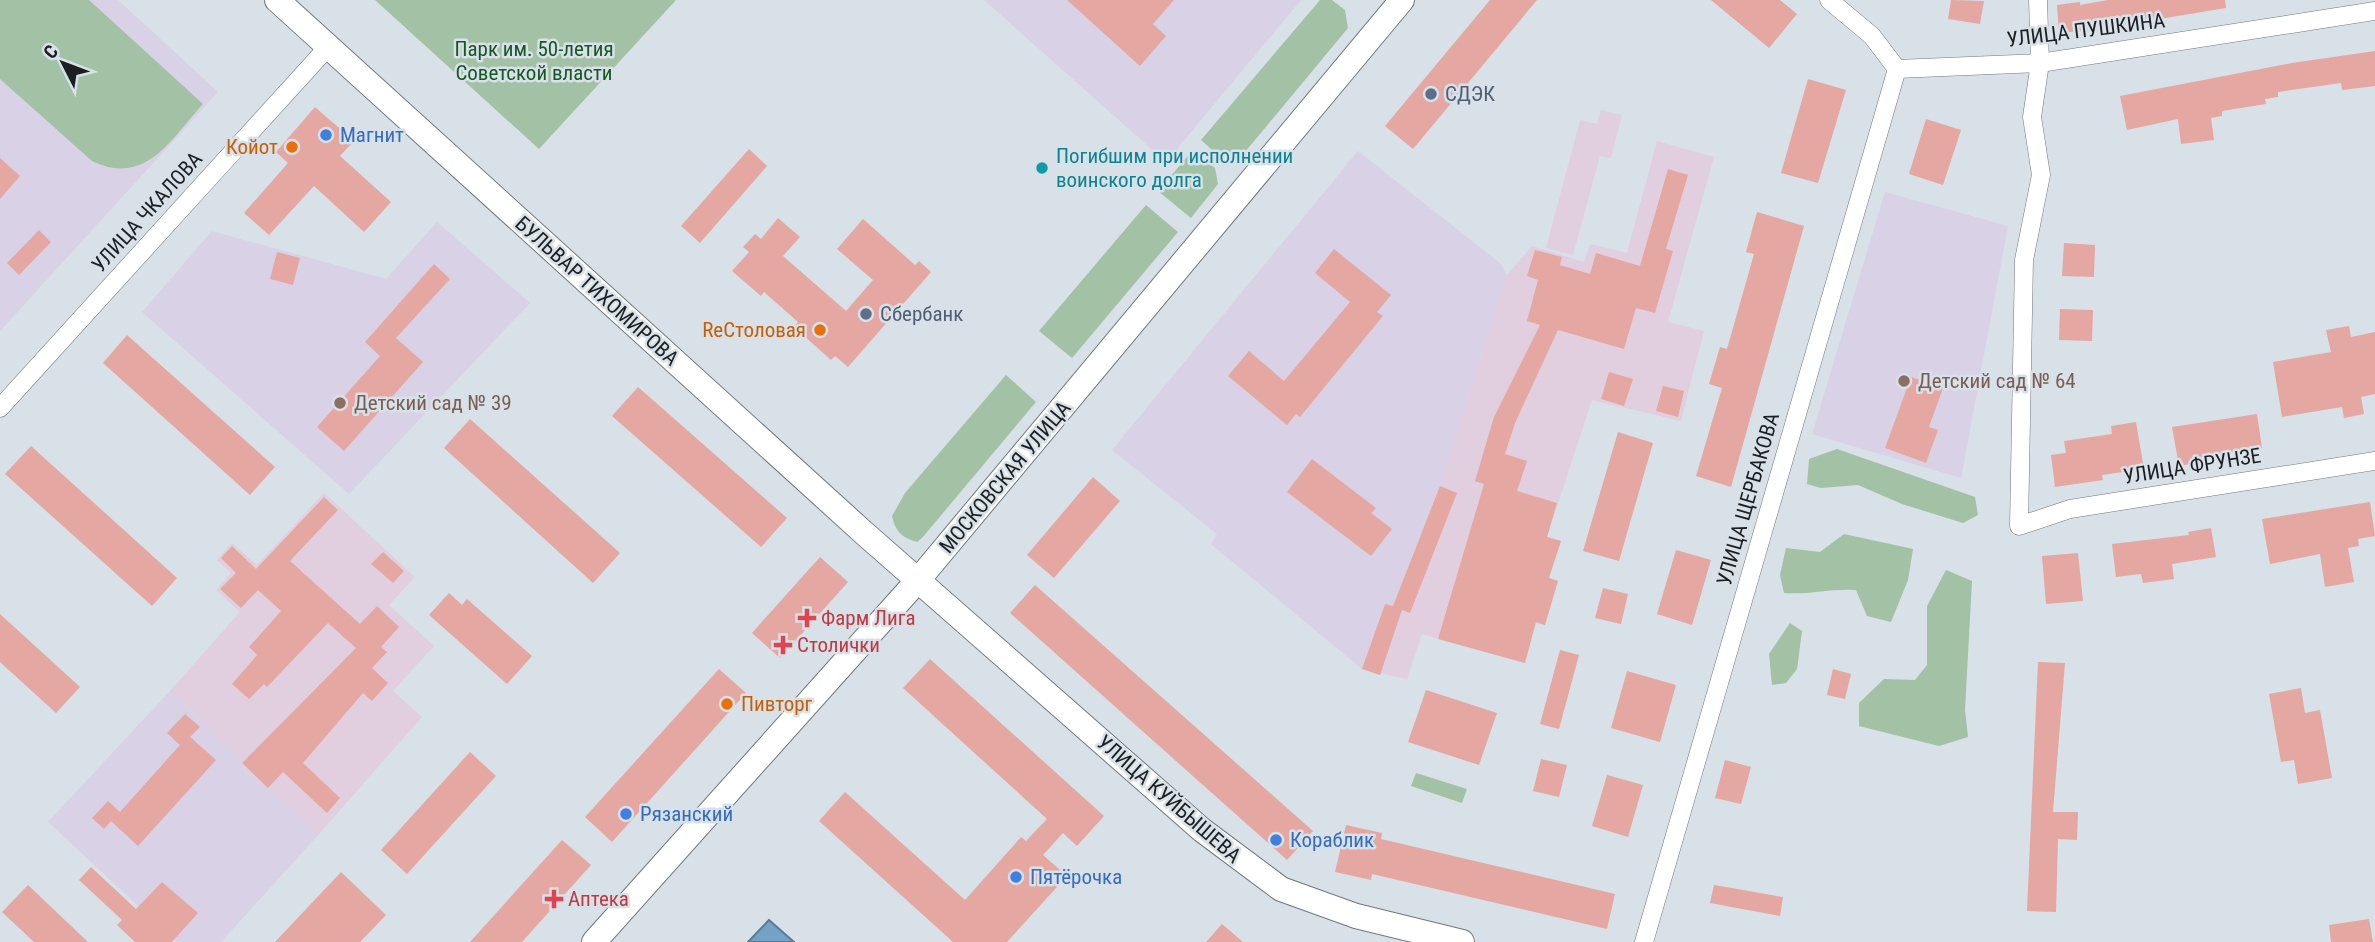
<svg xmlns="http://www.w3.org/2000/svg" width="2375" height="942" viewBox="0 0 2375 942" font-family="'Roboto Condensed',sans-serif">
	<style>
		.industrial { fill: #e1cfdf }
		.education { fill: #d9d1e6 }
		.green { fill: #a2c1a5 }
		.water { fill: #74a1c6; stroke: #5a7a95; stroke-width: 2 }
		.building { fill: #e4a7a2 }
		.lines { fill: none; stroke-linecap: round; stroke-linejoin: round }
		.street-casing { stroke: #71787f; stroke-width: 19 }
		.secondary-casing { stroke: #71787f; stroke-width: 26 }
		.street { stroke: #fff; stroke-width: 18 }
		.secondary { stroke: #fff; stroke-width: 24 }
		.service-dot { fill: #5c6f8a; stroke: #d8e0e8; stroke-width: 2.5 }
		.shop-dot { fill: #3f7fe0; stroke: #d8e0e8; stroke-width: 2.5 }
		.food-dot { fill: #e8710a; stroke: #d8e0e8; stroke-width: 2.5 }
		.culture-dot { fill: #0f9aa8; stroke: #d8e0e8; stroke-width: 2.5 }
		.education-dot { fill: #8d6e63; stroke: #d8e0e8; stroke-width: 2.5 }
		.health-dot { fill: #e0444e; stroke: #d8e0e8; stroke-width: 2.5 }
		.labels { text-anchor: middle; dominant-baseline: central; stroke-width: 5; stroke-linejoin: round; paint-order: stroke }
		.street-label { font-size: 21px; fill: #1c1f22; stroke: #d8e0e8 }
		.park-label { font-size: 21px; fill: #175724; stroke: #d8e0e8 }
		.service-label { font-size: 21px; fill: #4e5e75; stroke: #d8e0e8; text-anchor: start }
		.shop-label { font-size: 21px; fill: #366cbe; stroke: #d8e0e8; text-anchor: start }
		.food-label { font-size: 21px; fill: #c56008; stroke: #d8e0e8; text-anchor: end }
		.culture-label { font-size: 21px; fill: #0d838f; stroke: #d8e0e8; text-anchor: start }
		.education-label { font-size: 21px; fill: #785e54; stroke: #d8e0e8; text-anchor: start }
		.health-label { font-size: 21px; fill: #be3a42; stroke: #d8e0e8; text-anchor: start }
	</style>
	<rect width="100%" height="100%" fill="#d8e0e8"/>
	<path class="industrial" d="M1601 110 1622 115 1611 158 1600 156 1573 255 1546 248 1580 120 1597 124Z
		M1657 141 1714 157 1668 322 1704 331 1681 421 1592 400 1547 537 1561 541 1548 577 1558 581 1545 625 1535 623 1525 663 1422 634 1407 679 1362 669 1385 604 1393 606 1440 486 1507 275 1532 246 1584 262 1590 244 1627 253Z
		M324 493 415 577 389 605 434 646 393 691 422 717 319 834 241 763 243 761 170 691 240 612 216 590 231 573 217 560 232 543 257 565Z"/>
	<path class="education" d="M0 0H118L218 92 0 331Z
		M984 0H1301L1166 162Z
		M1358 151 1501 264 1507 275 1440 486 1393 606 1385 604 1362 669 1211 544 1217 534 1112 450Z
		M1885 192 2008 226 1961 478 1812 434Z
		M437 222 530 303 349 494 142 312 212 231 386 279Z
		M170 691 243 761 242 764 319 834 221 942H177L48 822Z"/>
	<path class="green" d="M0 0H89L203 104C171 139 146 187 92 161L0 79Z
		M375 0H676L539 149Z
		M1320 0H1332L1345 10 1348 28 1240 158H1221L1201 140Z
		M1193 150 1215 168 1218 184 1191 218 1158 191Z
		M1146 205 1178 232 1072 358 1039 331Z
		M1006 375 1036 402 922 538 917 542C902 538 895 531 892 516L905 493Z
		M1837 449 1975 497 1978 515 1963 523 1902 504 1858 485 1821 488 1807 484 1809 459Z
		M1844 534 1913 549 1908 580 1891 622 1867 616 1856 590C1831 588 1809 595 1784 593L1780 575 1786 548 1820 552Z
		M1946 570 1972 581 1965 710 1968 737 1939 746 1859 726V703L1884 679 1915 680 1927 665V606Z
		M1790 623 1802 631 1797 669 1786 683 1772 685 1769 654Z
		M1416 773 1467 789 1462 803 1411 786Z"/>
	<path class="water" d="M769 920 794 942H748Z"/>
	<path class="building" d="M1067 0H1174L1153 24 1166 36 1140 66Z
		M1490 0H1537L1413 149 1385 126Z
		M1711 0H1780L1797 14 1769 48Z
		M1951 0 1984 1 1980 24 1948 19Z
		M2108 0H2225L2226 8 2123 25 2124 30 2102 35 2101 29 2059 33 2057 5 2080 2V5Z
		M2375 51V86L2342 90 2341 83 2278 92V97L2265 99 2266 104 2222 111V116L2211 118 2214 140 2181 144 2178 119 2127 130 2120 96 2292 63Z
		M1808 79 1846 90 1818 183 1781 173Z
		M315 107 354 141 340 156 391 202 364 232 314 186 269 235 244 213 288 163 276 152Z
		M1926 119 1961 130 1943 185 1909 174Z
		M749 149 767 166 700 243 681 226Z
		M0 158 20 176 0 199Z
		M1668 169 1688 175 1666 249 1673 251 1655 313 1636 308 1624 349 1558 330 1515 423 1505 454 1527 461 1517 491 1557 503 1547 537 1561 541 1549 578 1558 581 1545 625 1536 622 1525 663 1438 639 1484 484 1475 481 1494 417 1540 325 1527 321 1538 280 1527 276 1535 250 1562 257 1560 265 1590 274 1596 253 1640 266Z
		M1757 212 1804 226 1731 487 1696 476 1722 388 1709 384 1720 347 1727 349 1754 254 1746 252Z
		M778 218 800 237 783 256 846 311 873 280 837 249 863 219 915 265 919 261 931 272 848 367 835 356 831 360 794 327 798 322 764 292 761 296 732 271 749 252 743 247 755 234 761 239Z
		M39 230 51 242 19 275 7 263Z
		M2064 243 2095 245 2094 277 2062 276Z
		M1334 249 1391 295 1377 312 1383 316 1300 417 1296 414 1287 425 1228 376 1249 351 1284 381 1350 302 1315 273Z
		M277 252 300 258 293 285 270 279Z
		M434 264 450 279 396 338 423 362 344 451 317 427 380 356 365 342Z
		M2060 309 2093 310 2092 341 2059 340Z
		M2349 326 2351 337 2375 332V394L2361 397 2364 414 2344 418 2342 407 2282 417 2273 362 2331 352 2326 330Z
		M127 335 275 467 250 495 103 363Z
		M1609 372 1633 379 1624 406 1601 399Z
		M1911 377 1943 388 1929 427 1938 430 1926 463 1885 448Z
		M1663 386 1684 391 1678 417 1656 411Z
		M638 387 787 518 761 547 612 416Z
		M2257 414 2262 448 2206 456 2207 461 2179 466 2172 427Z
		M470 419 620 553 593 583 444 448Z
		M2136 422 2144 469 2102 475 2103 480 2055 487 2051 455 2066 453 2064 441 2112 434 2111 426Z
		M1618 432 1653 443 1619 561 1583 551Z
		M31 446 177 578 152 606 5 474Z
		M1312 459 1376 508 1371 513 1392 529 1371 556 1287 492Z
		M1093 477 1120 501 1054 578 1027 555Z
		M1440 486 1457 493 1410 613 1402 610 1380 675 1362 669 1385 604 1393 606Z
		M324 497 338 510 290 561 360 624 377 606 399 627 381 647 387 652 372 668 388 683 372 701 363 693 303 763 340 798 327 813 283 772 268 788 242 763 356 648 328 623 267 687 264 684 249 699 232 684 257 655 249 647 281 611 258 590 241 608 220 589 236 573 221 558 232 546 256 569Z
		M2370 502 2375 536 2358 539 2359 546 2348 548 2354 582 2325 587 2320 554 2270 564 2262 519Z
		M2211 528 2216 557 2172 564 2174 579 2143 583 2141 574 2116 577 2112 544 2189 535 2188 532Z
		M1676 550 1711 560 1692 625 1657 614Z
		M383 552 404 571 393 583 371 564Z
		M2078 553 2083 601 2046 604 2042 556Z
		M820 557 848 582 780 658 752 633Z
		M1035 585 1313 831 1287 860 1010 613Z
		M1603 588 1628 594 1621 624 1595 618Z
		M449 593 462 605 467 599 532 656 507 684 429 615Z
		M0 614 80 687 56 713 0 662Z
		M1560 650 1579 655 1559 729 1540 724Z
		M930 659 1104 816 1077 846 1063 833 1043 855 1067 876 1007 942H953L819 821 845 792 965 900 1021 837 1026 841 1047 819 903 688Z
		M2038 662 2065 663 2053 812H2078L2077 840 2058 839 2056 912 2027 911Z
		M719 669 746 693 612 842 585 817Z
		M1833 669 1851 674 1845 699 1827 695Z
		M1627 671 1676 685 1660 742 1611 728Z
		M2301 688 2305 713 2320 710 2332 778 2298 784 2294 760 2281 762 2269 694Z
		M1426 690 1497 713 1479 765 1408 742Z
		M185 714 200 727 190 737 216 760 138 846 111 821 104 829 92 818 108 801 120 812 180 745 167 733Z
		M470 752 496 776 407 874 381 850Z
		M1541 759 1567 765 1559 797 1533 791Z
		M1725 760 1751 767 1741 804 1715 798Z
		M1607 775 1643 785 1628 837 1592 826Z
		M1346 825 1382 833 1381 839 1615 894 1607 929 1372 874 1371 880 1335 872Z
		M562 840 591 865 522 942H470Z
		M91 867 136 909 162 882 198 913 172 942H135L117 925 122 920 79 880Z
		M341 872 386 915 360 942H275Z
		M28 885 88 942H34L2 912Z
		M1714 885 1783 897 1780 916 1710 903Z
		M2369 919 2373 942H2331L2329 925Z
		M1222 924 1243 942H1206Z"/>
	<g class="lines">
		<defs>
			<path id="street" d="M1829 0 1872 36 1897 69
				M2038 0 2040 63 2032 117 2041 175 2024 260 2019 526 2070 509 2375 461
				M1897 69 2040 63 2375 11
				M0 408 328 47
				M1644 942 1897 69"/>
			<path id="secondary" d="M277 0 864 533 1202 830 1281 889 1356 916 1462 942
				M594 942 919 579 1402 0"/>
		</defs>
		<use href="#street" class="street-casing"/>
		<use href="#secondary" class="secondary-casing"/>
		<use href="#street" class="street"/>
		<use href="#secondary" class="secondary"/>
	</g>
	<g class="service-dot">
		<circle cx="1431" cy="94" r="7"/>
		<circle cx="866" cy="314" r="7"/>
	</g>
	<g class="shop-dot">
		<circle cx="326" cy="135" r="7"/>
		<circle cx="626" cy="814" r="7"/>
		<circle cx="1276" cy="840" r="7"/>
		<circle cx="1016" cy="877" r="7"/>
	</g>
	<g class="food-dot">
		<circle cx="292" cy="147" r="7"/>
		<circle cx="820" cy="330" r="7"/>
		<circle cx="727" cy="704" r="7"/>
	</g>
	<circle class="culture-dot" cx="1042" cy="168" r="7"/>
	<g class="education-dot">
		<circle cx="1904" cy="381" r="7"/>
		<circle cx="340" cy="403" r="7"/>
	</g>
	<g class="health-dot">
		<path d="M803.5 607.5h7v7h7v7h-7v7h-7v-7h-7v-7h7z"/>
		<path d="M779.5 634.5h7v7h7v7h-7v7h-7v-7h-7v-7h7z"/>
		<path d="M550.5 888.5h7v7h7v7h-7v7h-7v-7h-7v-7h7z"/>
	</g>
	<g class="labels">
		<g class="street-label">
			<text transform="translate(2086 30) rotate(-7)">УЛИЦА ПУШКИНА</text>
			<text transform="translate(147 212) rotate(-48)">УЛИЦА ЧКАЛОВА</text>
			<text transform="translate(597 291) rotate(42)">БУЛЬВАР ТИХОМИРОВА</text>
			<text transform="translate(2192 466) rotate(-9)">УЛИЦА ФРУНЗЕ</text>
			<text transform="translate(1005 477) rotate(-50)">МОСКОВСКАЯ УЛИЦА</text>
			<text transform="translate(1748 499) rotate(-74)">УЛИЦА ЩЕРБАКОВА</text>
			<text transform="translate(1169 799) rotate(41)">УЛИЦА КУЙБЫШЕВА</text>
		</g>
		<g class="park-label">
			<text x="534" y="49">Парк им. 50-летия<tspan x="534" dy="24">Советской власти</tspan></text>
		</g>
		<g class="service-label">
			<text x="1445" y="94">СДЭК</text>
			<text x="880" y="314">Сбербанк</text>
		</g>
		<g class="shop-label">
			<text x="340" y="135">Магнит</text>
			<text x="640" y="814">Рязанский</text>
			<text x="1290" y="840">Кораблик</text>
			<text x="1030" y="877">Пятёрочка</text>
		</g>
		<g class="food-label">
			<text x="278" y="147">Койот</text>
			<text x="806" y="330">ReСтоловая</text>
			<text x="741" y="704" text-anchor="start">Пивторг</text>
		</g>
		<g class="culture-label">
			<text x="1056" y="156">Погибшим при исполнении<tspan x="1056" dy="24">воинского долга</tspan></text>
		</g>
		<g class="education-label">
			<text x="1918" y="381">Детский сад № 64</text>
			<text x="354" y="403">Детский сад № 39</text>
		</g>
		<g class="health-label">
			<text x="821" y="618">Фарм Лига</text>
			<text x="797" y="645">Столички</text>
			<text x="568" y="899">Аптека</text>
		</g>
	</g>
	<g transform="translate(63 63) rotate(312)" stroke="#d8e0e8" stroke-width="5" paint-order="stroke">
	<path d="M0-5L12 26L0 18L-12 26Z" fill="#1c1f22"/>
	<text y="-10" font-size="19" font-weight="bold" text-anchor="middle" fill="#1c1f22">С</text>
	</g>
</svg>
